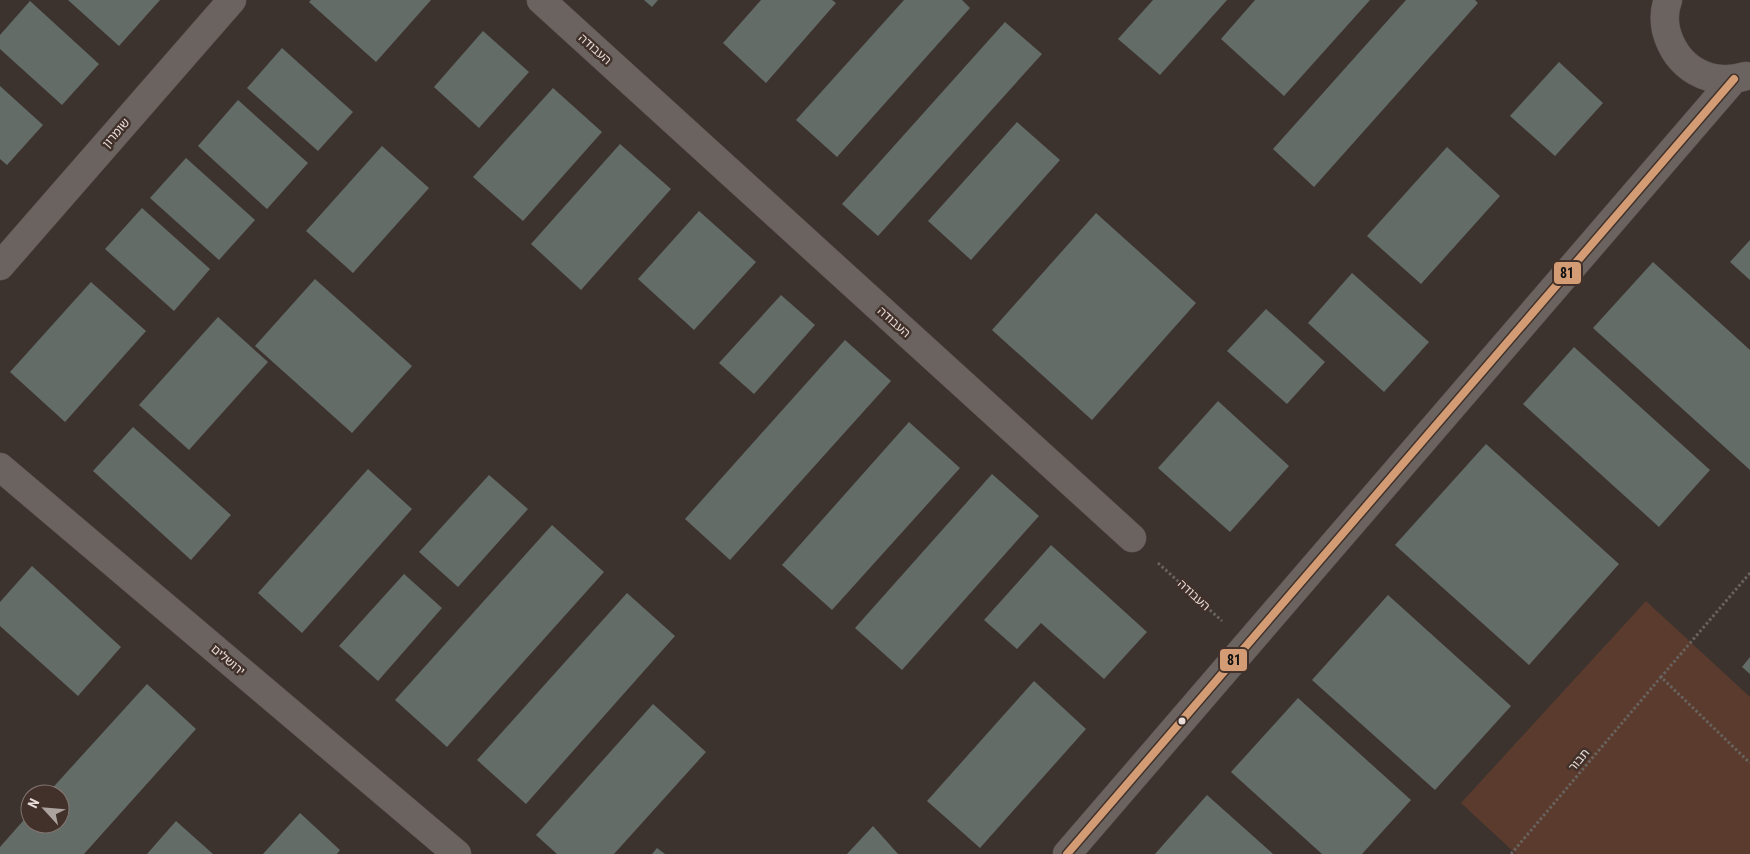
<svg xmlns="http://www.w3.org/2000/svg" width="1750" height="854" viewBox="0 0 1750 854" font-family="'Roboto Condensed','Noto Sans Hebrew',sans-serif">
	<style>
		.green { fill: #5b3b2d }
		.building { fill: #646c68 }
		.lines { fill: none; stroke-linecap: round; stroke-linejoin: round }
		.street-casing { stroke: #5a524f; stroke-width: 29 }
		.secondary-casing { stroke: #5a524f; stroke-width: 29 }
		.path { stroke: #69635f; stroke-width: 3; stroke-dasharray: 2.5 2.5; stroke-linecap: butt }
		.street { stroke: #6a6360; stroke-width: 28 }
		.secondary { stroke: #6a6360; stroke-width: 28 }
		.bus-1-casing { stroke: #41312a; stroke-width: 11 }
		.bus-1 { stroke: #d39c74; stroke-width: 8 }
		.bus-dot { fill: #e8ddd9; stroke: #41312a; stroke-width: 2 }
		.labels { text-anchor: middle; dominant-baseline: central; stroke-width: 5; stroke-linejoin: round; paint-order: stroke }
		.street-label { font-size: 12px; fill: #e8ddd9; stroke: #41312a }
		.line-badge { stroke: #41312a; stroke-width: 2 }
		.pale-badge-label { font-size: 14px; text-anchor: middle; font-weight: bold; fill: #111 }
	</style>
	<rect width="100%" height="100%" fill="#3c332f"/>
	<path class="green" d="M1646 601 1750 697V854H1516L1461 803Z"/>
	<path class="building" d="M68 0H160L119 46Z
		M311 0H431L376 62 309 2Z
		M644 0H658L652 7Z
		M761 0H832L836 3 766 83 723 43Z
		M904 0H962L970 8 837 157 796 120Z
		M1153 0H1227L1160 75 1118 39Z
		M1255 0H1370L1284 96 1221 39Z
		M1406 0H1475L1478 3 1314 187 1273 149Z
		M30 1 99 64 62 105 0 49V35Z
		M1005 22 1042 54 878 236 842 204Z
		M483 31 529 72 479 128 434 87Z
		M282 48 353 112 318 151 247 88Z
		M1559 62 1603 103 1555 156 1510 116Z
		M0 86 43 125 7 165 0 159Z
		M553 88 602 132 523 221 473 177Z
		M238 100 308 163 267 209 198 146Z
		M1017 122 1060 160 971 260 928 221Z
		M620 144 671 189 581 290 531 244Z
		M382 146 429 188 353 273 306 231Z
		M1447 147 1500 196 1421 284 1367 236Z
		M186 158 255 220 219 260 150 198Z
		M142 208 210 269 174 311 105 249Z
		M699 211 756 262 694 330 638 279Z
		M1096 213 1196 303 1092 420 992 330Z
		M1750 240V280L1730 262Z
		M1653 262 1750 350V470L1593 328Z
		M1352 273 1429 342 1384 392 1308 323Z
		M315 279 412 366 352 433 255 346Z
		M91 282 146 331 65 422 10 372Z
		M781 295 815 325 754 394 719 363Z
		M1266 309 1325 362 1287 404 1227 351Z
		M218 317 268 362 189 450 139 405Z
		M845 340 891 381 730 560 685 519Z
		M1574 347 1710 470 1659 527 1523 404Z
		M1218 401 1289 466 1230 532 1158 468Z
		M909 422 960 468 832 610 782 565Z
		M133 427 231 515 191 560 93 471Z
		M1486 444 1619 564 1529 665 1395 545Z
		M368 469 412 509 302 633 258 593Z
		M992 474 1039 516 902 670 855 628Z
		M489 475 528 509 458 587 419 552Z
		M552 525 604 572 447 747 395 700Z
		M1051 545 1147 632 1104 679 1041 623 1017 649 984 620Z
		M32 566 121 647 78 696 0 626V602Z
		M404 574 442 608 378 681 339 646Z
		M627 593 675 636 526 804 477 760Z
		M1388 595 1511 706 1435 790 1312 680Z
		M1750 657V674L1742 667Z
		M1034 681 1086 729 980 848 927 801Z
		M147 684 196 729 84 854H0V847L30 813V824H60V794H47Z
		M1298 698 1411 800 1362 854H1322L1231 772Z
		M653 704 706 752 614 854H557L536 835Z
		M1207 795 1273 854H1155Z
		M300 813 340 850 337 854H263Z
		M176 821 213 854H147Z
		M873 826 898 854H847Z
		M657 848 665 854H652Z"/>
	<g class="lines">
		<defs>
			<path id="street" d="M541 0 1132 538
				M0 266 232 0
				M0 467 457 854"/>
			<path id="secondary" d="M1668 0C1664 10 1664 20 1666 30 1676 68 1709 87 1746 76
				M1067 854 1734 79"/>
		</defs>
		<use href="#street" class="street-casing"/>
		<use href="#secondary" class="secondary-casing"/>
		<path class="path" d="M1158 563 1222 621
			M1750 573 1661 677 1750 763
			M1511 854 1661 677"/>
		<use href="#street" class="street"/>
		<use href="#secondary" class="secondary"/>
		<defs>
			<path id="bus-1" d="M1067 854 1734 79"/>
		</defs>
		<use href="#bus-1" class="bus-1-casing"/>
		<use href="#bus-1" class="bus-1"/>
	</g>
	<circle class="bus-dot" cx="1182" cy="721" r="4.5"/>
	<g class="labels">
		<g class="street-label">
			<text transform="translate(595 49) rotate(42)">העבודה</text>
			<text transform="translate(116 133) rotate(-49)">שומרון</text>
			<text transform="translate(894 322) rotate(42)">העבודה</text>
			<text transform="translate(1194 595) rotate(43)">העבודה</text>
			<text transform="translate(228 660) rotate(40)">ירושלים</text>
			<text transform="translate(1579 760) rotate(-50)">תבור</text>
		</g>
	</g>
	<g class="line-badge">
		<rect x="1553" y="261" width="29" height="24" rx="5" fill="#d39c74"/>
		<rect x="1219" y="648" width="29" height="24" rx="5" fill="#d39c74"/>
	</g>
	<g class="pale-badge-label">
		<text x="1567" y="278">81</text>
		<text x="1234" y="665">81</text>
	</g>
	<g transform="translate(45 809) rotate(296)"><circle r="24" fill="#41312a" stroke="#847670"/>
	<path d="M0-4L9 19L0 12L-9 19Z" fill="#aca29e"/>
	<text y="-8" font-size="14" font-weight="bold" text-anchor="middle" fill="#e8ddd9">N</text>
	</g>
</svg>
